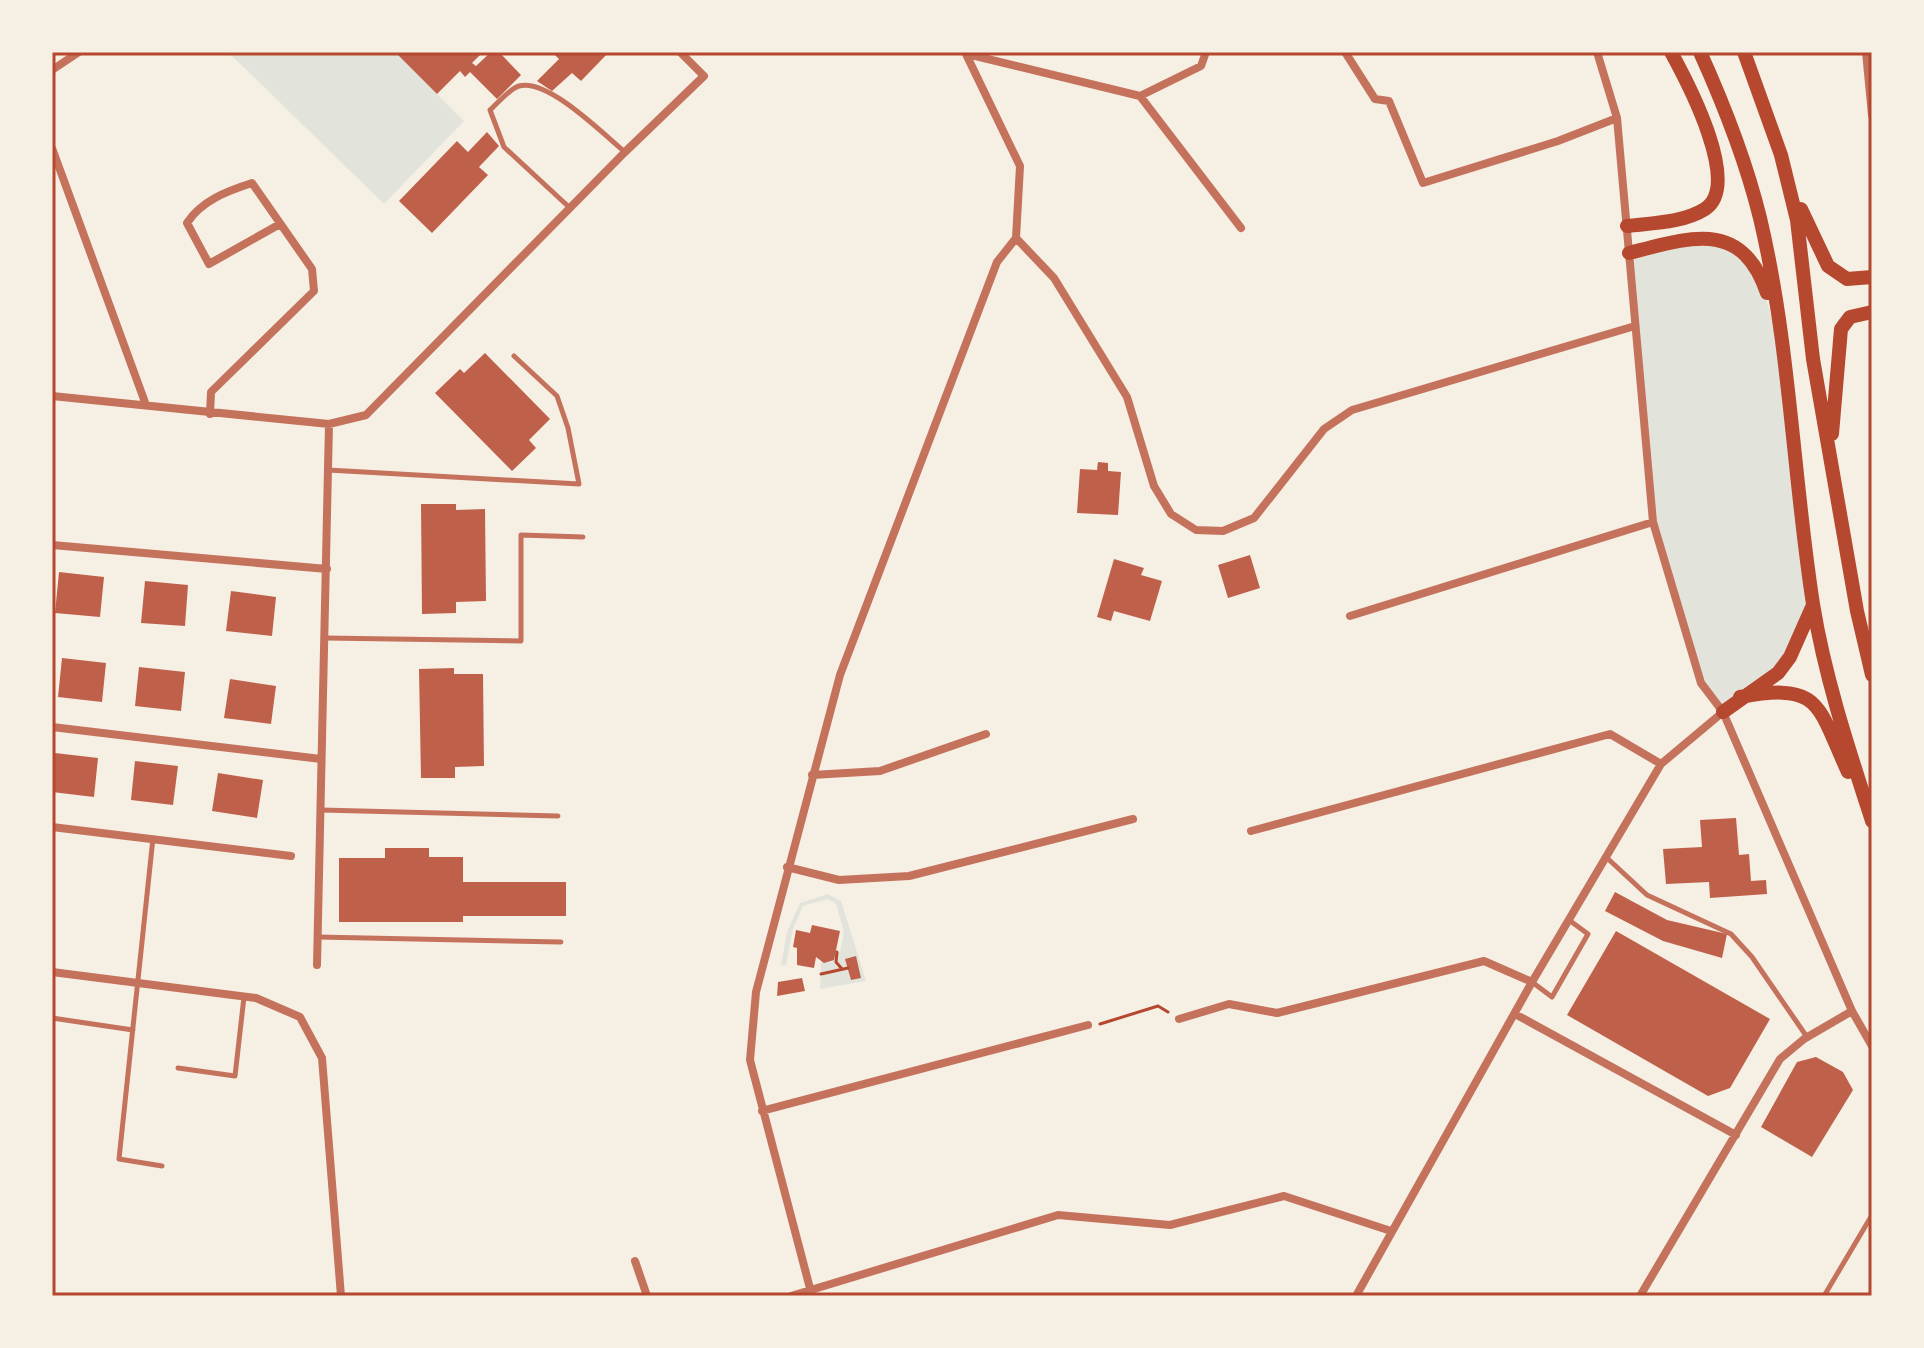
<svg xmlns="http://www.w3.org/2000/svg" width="1924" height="1348" viewBox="0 0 1924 1348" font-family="'Open Sans',sans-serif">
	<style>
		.green { fill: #e2e4dc }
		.building { fill: #bf614a }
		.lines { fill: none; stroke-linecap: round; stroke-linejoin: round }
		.path { stroke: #b5482f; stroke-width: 3 }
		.service { stroke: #c5725c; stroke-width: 5 }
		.minor { stroke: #c5725c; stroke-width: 8 }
		.secondary { stroke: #b5482f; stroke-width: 14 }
		.neatline { fill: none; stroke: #b5482f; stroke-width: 3 }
	</style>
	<rect width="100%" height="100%" fill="#f6efe4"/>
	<path class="green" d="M228 52H395L464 121 384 204Z
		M1731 245 1762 286 1776 332 1810 605 1776 671 1723 709 1704 683 1655 522 1631 255 1662 247Z
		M828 894 841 901 866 981 820 989 821 960 831 962 835 952H840L844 932 836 904 828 899 803 906 793 929 786 965H781L787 932 800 903Z"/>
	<path class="building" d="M395 52H483L472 63 476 66 491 52H499L521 75 497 99 470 72 465 77 460 71 437 94Z
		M552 52H609L581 81 572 73 552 91 537 81 559 59Z
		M487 132 499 146 479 167 488 175 432 233 399 201 457 141 468 152Z
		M485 353 550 419 529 440 536 448 512 471 435 393 460 369 464 373Z
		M1098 462 1108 463V471L1121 472 1118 515 1077 513 1080 469 1097 470Z
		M421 504H456V510L485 509 486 601 456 602V613L422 614Z
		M1250 555 1260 588 1228 598 1218 565Z
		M1114 559 1144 568 1141 575 1162 581 1150 621 1114 611 1111 621 1097 617Z
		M59 572 104 577 100 617 55 613Z
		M145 581 188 585 185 626 141 623Z
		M231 591 276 597 272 636 226 631Z
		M62 658 106 663 102 702 58 697Z
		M139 667 185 672 181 711 135 706Z
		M454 668V674H483L484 766 455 767V778H421L419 669Z
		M230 679 276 686 271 724 224 718Z
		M55 753 98 758 94 797 52 792Z
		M135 761 178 766 173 805 131 800Z
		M218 773 263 780 257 818 212 811Z
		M1736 818 1739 855 1749 854 1751 881 1766 880 1767 894 1710 898 1709 882 1666 884 1663 849 1702 847 1700 820Z
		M385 848H429V857H463V882H566V916H463V922H339V858H385Z
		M1615 892 1667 920 1727 934 1722 958 1663 941 1605 911Z
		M812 925 840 931 834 960 824 963 816 957 814 968 797 965V948L793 947 796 930 810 933Z
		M1616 931 1770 1019 1730 1088 1708 1096 1567 1015Z
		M856 956 861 978 851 980 845 959Z
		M802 978 805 991 777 996 778 982Z
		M1816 1057 1843 1072 1853 1090 1812 1157 1761 1127 1797 1062Z"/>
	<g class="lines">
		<path class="path" d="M837 952 836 962 842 969
			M821 974 848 968
			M1100 1024 1158 1006 1168 1012"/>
		<path class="service" d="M570 208 504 147 490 110C498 103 509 89 519 86 548 78 603 134 625 152
			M328 470 579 484 568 428 557 396 514 356
			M325 638 521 641V535L583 537
			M321 810 558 816
			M153 838 119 1159 162 1166
			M1606 857 1647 895 1731 934 1752 957 1807 1037
			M318 937 561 942
			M1532 982 1552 997 1588 934 1569 920
			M52 1018 133 1030
			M178 1068 235 1076 244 997
			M1824 1296 1872 1215"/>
		<path class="minor" d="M965 52 1020 166 1016 238
			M1345 52 1375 99 1389 101 1423 183 1558 141 1617 118
			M1597 52 1617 118 1653 522 1701 683 1723 712 1852 1011 1872 1046
			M1866 52 1872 115
			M967 54 1140 96 1201 66 1206 52
			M52 70 79 52
			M1140 96 1241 228
			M52 148 146 405
			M1016 238 1054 278 1127 397 1154 486 1171 514 1196 530 1223 531 1254 518 1324 429 1352 410 1635 326
			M52 396 329 424 366 415 625 152 704 76 680 52
			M210 414 211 392 314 291 312 269 252 183C227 191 201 201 187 223L209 264 280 224
			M52 545 327 569
			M1350 616 1653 522
			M52 727 321 759
			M812 775 880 771 986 734
			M52 827 291 856
			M1251 831 1610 734 1661 764
			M787 867 839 880 909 876 1133 819
			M317 965 329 424
			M52 972 256 998 300 1017 322 1058 341 1296
			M1515 1014 1736 1135
			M1179 1019 1229 1004 1277 1013 1484 961 1532 982
			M762 1111 1088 1025
			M635 1261 647 1296
			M791 1296 1058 1215 1170 1225 1284 1196 1391 1231
			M812 1296 750 1060 756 992 840 675 997 262 1016 238
			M1356 1296 1532 982 1661 764 1723 712
			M1640 1296 1780 1059 1804 1039 1852 1011"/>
		<path class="secondary" d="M1700 52C1724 105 1746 161 1760 218 1790 344 1793 476 1813 604 1825 678 1849 750 1872 821
			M1744 52 1781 155 1797 220 1813 359 1857 611 1872 675
			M1801 209 1828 266 1847 279 1872 277
			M1627 226C1651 223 1683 223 1705 209 1742 185 1688 83 1671 52
			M1629 253C1691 237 1742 219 1767 293
			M1832 434 1841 329 1850 317 1872 312
			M1740 697C1822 682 1817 705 1848 772
			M1723 712 1778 673 1790 657 1813 605"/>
	</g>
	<rect width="1924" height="1348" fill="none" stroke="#f6efe4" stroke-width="108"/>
	<rect x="54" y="54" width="1816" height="1240" class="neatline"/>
</svg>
